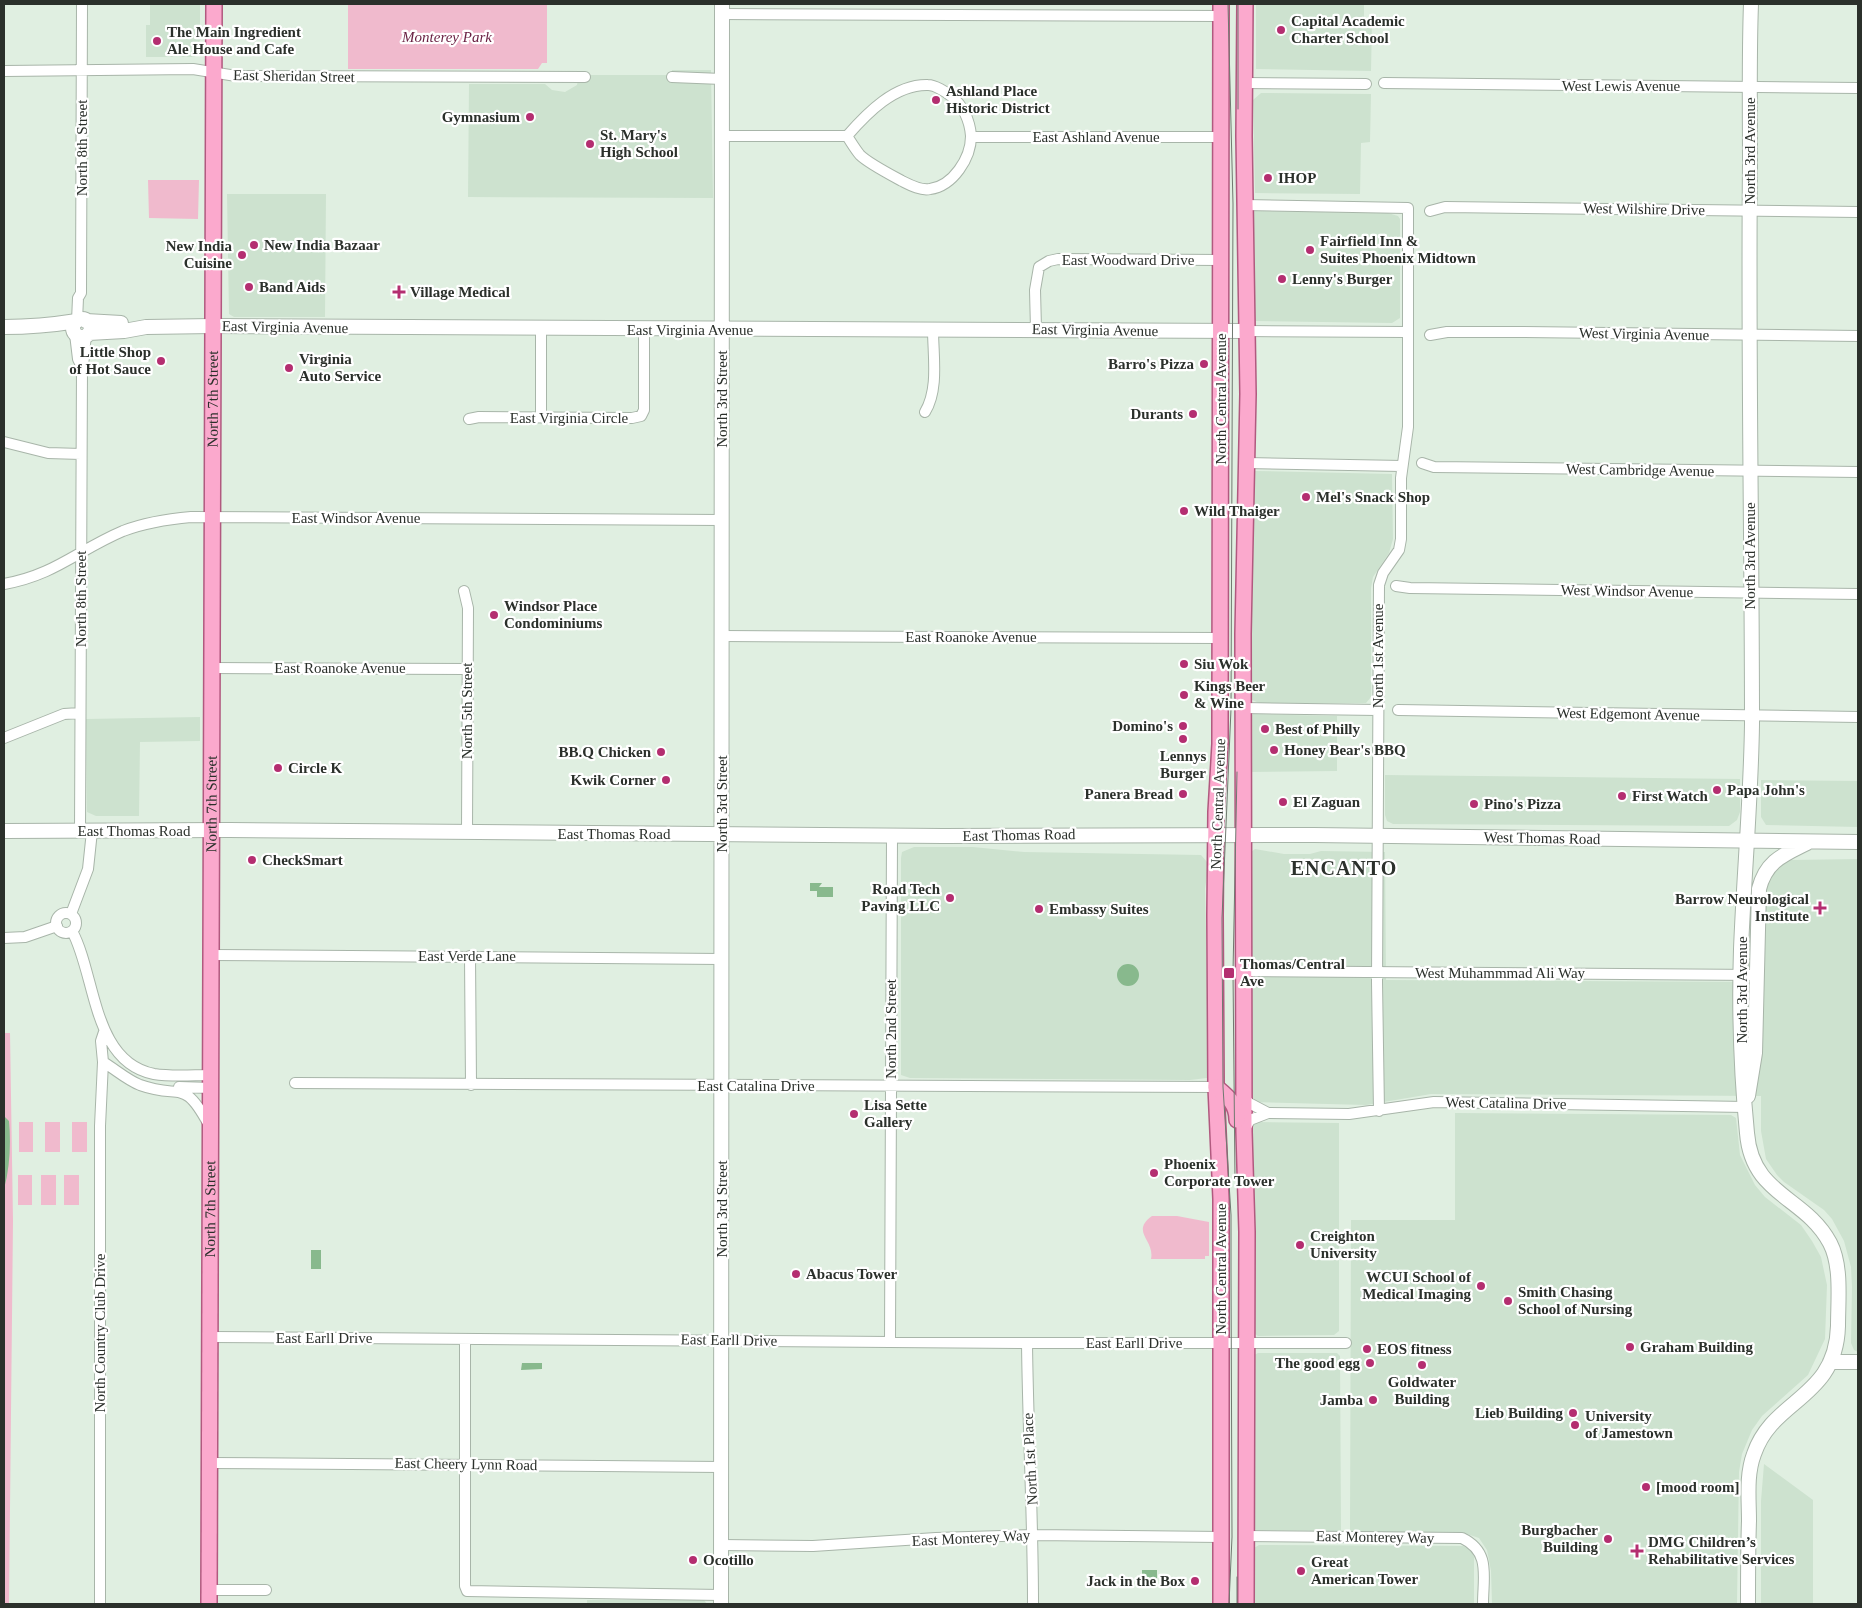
<svg xmlns="http://www.w3.org/2000/svg" width="1862" height="1608" viewBox="0 0 1862 1608" font-family="Georgia,serif">
	<style>
		.built { fill: #cde2cf }
		.green { fill: #f0bacd }
		.water { fill: #88b98d }
		.lines { fill: none; stroke-linecap: round; stroke-linejoin: round }
		.street-casing { stroke: #a8b5a9; stroke-width: 12 }
		.secondary-casing { stroke: #a8b5a9; stroke-width: 16 }
		.primary-casing { stroke: #b1597f; stroke-width: 18 }
		.street { stroke: #fff; stroke-width: 10 }
		.secondary { stroke: #fff; stroke-width: 14 }
		.primary { stroke: #fba9cd; stroke-width: 15 }
		.tram { stroke: #707970; stroke-width: 1 }
		.poi-dot { fill: #b42e70; stroke: #fff; stroke-width: 2 }
		.labels { text-anchor: middle; dominant-baseline: central; stroke-width: 4.5; stroke-linejoin: round; paint-order: stroke }
		.poi-label { font-size: 15px; font-weight: bold; fill: #2b302b; stroke: #fff; text-anchor: start }
		.park-label { font-size: 15px; font-style: italic; fill: #681e41; stroke: #fff }
		.street-label { font-size: 15px; fill: #2b302b; stroke: #fff }
		.district-label { font-size: 20px; font-weight: bold; letter-spacing: 1px; fill: #2b302b; stroke: #fff }
	</style>
	<rect width="100%" height="100%" fill="#e0efe1"/>
	<path class="built" d="M150 4H200V50L195 57H146V25H150Z
		M1256 4H1364V22H1372L1371 71 1256 69Z
		M672 70H711L713 198 468 197 469 84H545L552 90 565 92 577 85 579 75H672Z
		M1261 93 1371 94 1370 142 1361 143 1360 194 1255 193 1253 100Z
		M227 194H326L325 317H234L229 314Z
		M1254 211 1388 213 1398 216 1400 219V318L1392 323 1255 321 1252 318 1251 214Z
		M1255 471 1392 474 1393 539 1389 553 1373 577 1371 588V697L1366 703H1259L1248 698 1252 473Z
		M1253 714 1337 716V771L1247 772 1251 716Z
		M200 717V741L140 742 139 816H96L87 812 86 719Z
		M1385 775 1740 779V812L1737 820 1729 826 1393 824 1387 821 1385 815Z
		M1761 780 1858 781V827L1766 825 1761 817Z
		M914 847H973L1024 852 1201 855 1208 863V868L1205 889 1208 1026 1207 1078 1190 1080 910 1078 901 1075V858L902 852Z
		M1255 849 1284 854H1310L1321 851 1385 852 1386 980 1762 982 1764 885 1782 863 1791 860 1858 859V1352L1854 1350 1851 1343 1852 1287 1851 1267 1844 1241 1832 1219 1824 1210 1784 1182 1777 1175 1766 1159 1761 1131V1096L1431 1094 1366 1105 1251 1102V852Z
		M1455 1113 1731 1115 1736 1118 1740 1155 1755 1185 1765 1197 1801 1225 1812 1241 1821 1257 1827 1285 1825 1339 1808 1375 1762 1416 1752 1430 1742 1454 1739 1472 1737 1604H1492L1491 1571 1487 1550 1479 1538 1464 1533 1350 1532 1351 1220H1455Z
		M1256 1122 1339 1123V1331L1334 1335 1258 1336 1252 1332 1249 1125Z
		M1258 1353H1337L1340 1356 1341 1531 1256 1530 1253 1528 1252 1356Z
		M1764 1464 1813 1500V1604H1761V1501Z
		M1259 1545 1463 1546 1468 1548 1474 1556V1604H1252V1554L1254 1548Z
		M587 1600H704L707 1604H587Z"/>
	<path class="green" d="M348 4H547V63H542L538 69H348Z
		M148 180H199L198 219 149 218Z
		M4 1033H10L13 1221 9 1604H4Z
		M19 1122H33V1152H19Z
		M45 1122H60V1152H45Z
		M72 1122H87V1152H72Z
		M18 1175H32V1205H18Z
		M41 1175H56V1205H41Z
		M64 1175H79V1205H64Z
		M1152 1216H1177L1209 1222V1256H1205V1259H1151C1155 1240 1130 1232 1152 1216Z"/>
	<path class="water" d="M810 883H822L819 887H833V897H817V891H810Z
		M1117 975a11 11 0 1 1 22 0a11 11 0 1 1-22 0Z
		M4 1116 9 1121C11 1143 10 1167 4 1189Z
		M311 1250H321V1269H311Z
		M522 1363H542V1369L521 1370Z
		M1142 1570H1157V1584L1142 1585Z"/>
	<g class="lines">
		<defs>
			<path id="street" d="M722 14 1220 16
				M4 71 193 69 236 76 585 77
				M672 77 722 79
				M1244 83 1366 84
				M1384 83 1858 88
				M722 136H847C867 113 895 84 928 85 935 85 946 92 951 96 963 105 970 121 971 136 971 158 953 186 930 189 921 191 910 185 902 181 891 175 868 163 860 155 855 149 851 142 847 136
				M971 137H1221
				M1245 205 1408 208V427L1401 478V539L1399 550 1383 573 1379 585 1377 982 1379 1111
				M1430 211 1445 207 1858 212
				M77 321 78 298 81 293 82 4
				M541 329V417
				M1036 329 1035 290 1039 267 1049 261 1058 259 1221 260
				M1247 331 1407 332
				M75 334 78 359 82 367
				M1430 335 1447 332H1520L1858 336
				M925 412C939 389 933 356 933 329
				M469 419 479 417 632 418 641 416 644 410V329
				M4 442 48 453 81 454
				M1247 463 1402 466
				M1422 463 1434 467 1858 472
				M4 584C55 575 78 550 123 531 144 523 168 519 191 517L722 520
				M1396 586 1410 588 1858 594
				M464 591 468 608 467 833
				M722 636 1220 638
				M212 668 467 669
				M1244 708 1378 710
				M1398 710 1858 717
				M4 738 64 714 80 713
				M80 831 82 367C86 356 83 345 87 334
				M56 923a10 10 0 1 1 20 0a10 10 0 1 1-20 0Z
				M71 914 88 869 92 831
				M72 931C96 975 92 1062 154 1074 172 1077 193 1075 211 1075
				M4 938 25 937 57 926
				M212 955 722 959
				M470 956 471 1085
				M1244 971 1757 975
				M104 1032 101 1041 103 1062C115 1069 127 1080 140 1085 182 1100 183 1077 209 1125
				M295 1083 1216 1087
				M179 1087 211 1088
				M1243 1096 1249 1103 1268 1113
				M1245 1129 1250 1120 1268 1113 1349 1114 1434 1102 1746 1107
				M211 1337 1027 1343H1346
				M465 1339V1586L467 1591 721 1595
				M890 1342 892 835
				M1027 1343C1028 1430 1033 1517 1033 1604
				M210 1463 722 1467
				M1245 1536 1462 1538C1491 1552 1483 1576 1483 1604
				M721 1545 813 1546 936 1538 1033 1535 1221 1537
				M210 1590H266
				M100 1604V1126L103 1062"/>
			<path id="secondary" d="M73 328a9 9 0 1 1 18 0a9 9 0 1 1-18 0Z
				M86 321 121 323
				M4 327C29 327 52 325 77 321
				M89 333 124 331 146 327 213 326 1247 331
				M4 831 229 830 943 836 1314 835 1858 842
				M1748 1096 1755 1053 1759 889C1766 861 1783 855 1807 843
				M1830 1362H1858
				M721 1604 722 4
				M1748 1604C1748 1576 1748 1548 1749 1521 1749 1499 1746 1475 1754 1454 1773 1398 1836 1399 1838 1326 1838 1300 1842 1266 1830 1243 1805 1196 1752 1196 1747 1133 1741 1072 1739 1010 1741 949 1744 874 1751 799 1752 724 1752 537 1748 350 1750 163 1750 110 1749 57 1751 4"/>
			<g id="primary">
				<path d="M1221 4 1220 744 1216 812 1215 915 1216 1087 1221 1199V1604"/>
				<path d="M1245 4 1244 136 1248 394 1243 634 1244 1132 1247 1232 1246 1604"/>
				<path d="M1216 1087C1228 1097 1237 1104 1237 1120"/>
				<path id="s1" d="M209 1604 214 4"/>
			</g>
		</defs>
		<use href="#street" class="street-casing"/>
		<use href="#secondary" class="secondary-casing"/>
		<use href="#primary" class="primary-casing"/>
		<use href="#street" class="street"/>
		<use href="#secondary" class="secondary"/>
		<use href="#primary" class="primary"/>
		<path class="tram" d="M1228 4 1233 204 1231 709 1222 918 1223 1087 1231 1215V1271L1232 1537 1229 1604
			M1238 4V109
			M1235 1179 1233 972 1237 772
			M1237 1577V1604"/>
	</g>
	<g class="poi-dot">
		<circle cx="1281" cy="30" r="5"/>
		<circle cx="157" cy="41" r="5"/>
		<circle cx="936" cy="100" r="5"/>
		<circle cx="530" cy="117" r="5"/>
		<circle cx="590" cy="144" r="5"/>
		<circle cx="1268" cy="178" r="5"/>
		<circle cx="254" cy="245" r="5"/>
		<circle cx="1310" cy="250" r="5"/>
		<circle cx="242" cy="255" r="5"/>
		<circle cx="1282" cy="279" r="5"/>
		<circle cx="249" cy="287" r="5"/>
		<path d="M396.5 284.5h5v5h5v5h-5v5h-5v-5h-5v-5h5z"/>
		<circle cx="161" cy="361" r="5"/>
		<circle cx="1204" cy="364" r="5"/>
		<circle cx="289" cy="368" r="5"/>
		<circle cx="1193" cy="414" r="5"/>
		<circle cx="1306" cy="497" r="5"/>
		<circle cx="1184" cy="511" r="5"/>
		<circle cx="494" cy="615" r="5"/>
		<circle cx="1184" cy="664" r="5"/>
		<circle cx="1184" cy="695" r="5"/>
		<circle cx="1183" cy="726" r="5"/>
		<circle cx="1265" cy="729" r="5"/>
		<circle cx="1183" cy="739" r="5"/>
		<circle cx="1274" cy="750" r="5"/>
		<circle cx="661" cy="752" r="5"/>
		<circle cx="278" cy="768" r="5"/>
		<circle cx="666" cy="780" r="5"/>
		<circle cx="1717" cy="790" r="5"/>
		<circle cx="1183" cy="794" r="5"/>
		<circle cx="1622" cy="796" r="5"/>
		<circle cx="1283" cy="802" r="5"/>
		<circle cx="1474" cy="804" r="5"/>
		<circle cx="252" cy="860" r="5"/>
		<circle cx="950" cy="898" r="5"/>
		<path d="M1817.5 900.5h5v5h5v5h-5v5h-5v-5h-5v-5h5z"/>
		<circle cx="1039" cy="909" r="5"/>
		<rect x="1223" y="967" width="12" height="12" rx="2.5"/>
		<circle cx="854" cy="1114" r="5"/>
		<circle cx="1154" cy="1173" r="5"/>
		<circle cx="1300" cy="1245" r="5"/>
		<circle cx="796" cy="1274" r="5"/>
		<circle cx="1481" cy="1286" r="5"/>
		<circle cx="1508" cy="1301" r="5"/>
		<circle cx="1630" cy="1347" r="5"/>
		<circle cx="1367" cy="1349" r="5"/>
		<circle cx="1370" cy="1363" r="5"/>
		<circle cx="1422" cy="1365" r="5"/>
		<circle cx="1373" cy="1400" r="5"/>
		<circle cx="1573" cy="1413" r="5"/>
		<circle cx="1575" cy="1425" r="5"/>
		<circle cx="1646" cy="1487" r="5"/>
		<circle cx="1608" cy="1539" r="5"/>
		<path d="M1634.5 1543.5h5v5h5v5h-5v5h-5v-5h-5v-5h5z"/>
		<circle cx="693" cy="1560" r="5"/>
		<circle cx="1301" cy="1571" r="5"/>
		<circle cx="1195" cy="1581" r="5"/>
	</g>
	<g class="labels">
		<g class="poi-label">
			<text x="1291" y="21">Capital Academic<tspan x="1291" dy="17">Charter School</tspan></text>
			<text x="167" y="32">The Main Ingredient<tspan x="167" dy="17">Ale House and Cafe</tspan></text>
			<text x="946" y="91">Ashland Place<tspan x="946" dy="17">Historic District</tspan></text>
			<text x="520" y="117" text-anchor="end">Gymnasium</text>
			<text x="600" y="135">St. Mary's<tspan x="600" dy="17">High School</tspan></text>
			<text x="1278" y="178">IHOP</text>
			<text x="1320" y="241">Fairfield Inn &amp;<tspan x="1320" dy="17">Suites Phoenix Midtown</tspan></text>
			<text x="264" y="245">New India Bazaar</text>
			<text x="232" y="246" text-anchor="end">New India<tspan x="232" dy="17">Cuisine</tspan></text>
			<text x="1292" y="279">Lenny's Burger</text>
			<text x="259" y="287">Band Aids</text>
			<text x="410" y="292">Village Medical</text>
			<text x="151" y="352" text-anchor="end">Little Shop<tspan x="151" dy="17">of Hot Sauce</tspan></text>
			<text x="299" y="359">Virginia<tspan x="299" dy="17">Auto Service</tspan></text>
			<text x="1194" y="364" text-anchor="end">Barro's Pizza</text>
			<text x="1183" y="414" text-anchor="end">Durants</text>
			<text x="1316" y="497">Mel's Snack Shop</text>
			<text x="1194" y="511">Wild Thaiger</text>
			<text x="504" y="606">Windsor Place<tspan x="504" dy="17">Condominiums</tspan></text>
			<text x="1194" y="664">Siu Wok</text>
			<text x="1194" y="686">Kings Beer<tspan x="1194" dy="17">&amp; Wine</tspan></text>
			<text x="1173" y="726" text-anchor="end">Domino's</text>
			<text x="1275" y="729">Best of Philly</text>
			<text x="1284" y="750">Honey Bear's BBQ</text>
			<text x="651" y="752" text-anchor="end">BB.Q Chicken</text>
			<text x="1183" y="756" text-anchor="middle">Lennys<tspan x="1183" dy="17">Burger</tspan></text>
			<text x="288" y="768">Circle K</text>
			<text x="656" y="780" text-anchor="end">Kwik Corner</text>
			<text x="1727" y="790">Papa John's</text>
			<text x="1173" y="794" text-anchor="end">Panera Bread</text>
			<text x="1632" y="796">First Watch</text>
			<text x="1293" y="802">El Zaguan</text>
			<text x="1484" y="804">Pino's Pizza</text>
			<text x="262" y="860">CheckSmart</text>
			<text x="940" y="889" text-anchor="end">Road Tech<tspan x="940" dy="17">Paving LLC</tspan></text>
			<text x="1809" y="899" text-anchor="end">Barrow Neurological<tspan x="1809" dy="17">Institute</tspan></text>
			<text x="1049" y="909">Embassy Suites</text>
			<text x="1240" y="964">Thomas/Central<tspan x="1240" dy="17">Ave</tspan></text>
			<text x="864" y="1105">Lisa Sette<tspan x="864" dy="17">Gallery</tspan></text>
			<text x="1164" y="1164">Phoenix<tspan x="1164" dy="17">Corporate Tower</tspan></text>
			<text x="1310" y="1236">Creighton<tspan x="1310" dy="17">University</tspan></text>
			<text x="806" y="1274">Abacus Tower</text>
			<text x="1471" y="1277" text-anchor="end">WCUI School of<tspan x="1471" dy="17">Medical Imaging</tspan></text>
			<text x="1518" y="1292">Smith Chasing<tspan x="1518" dy="17">School of Nursing</tspan></text>
			<text x="1640" y="1347">Graham Building</text>
			<text x="1377" y="1349">EOS fitness</text>
			<text x="1360" y="1363" text-anchor="end">The good egg</text>
			<text x="1422" y="1382" text-anchor="middle">Goldwater<tspan x="1422" dy="17">Building</tspan></text>
			<text x="1363" y="1400" text-anchor="end">Jamba</text>
			<text x="1563" y="1413" text-anchor="end">Lieb Building</text>
			<text x="1585" y="1416">University<tspan x="1585" dy="17">of Jamestown</tspan></text>
			<text x="1656" y="1487">[mood room]</text>
			<text x="1598" y="1530" text-anchor="end">Burgbacher<tspan x="1598" dy="17">Building</tspan></text>
			<text x="1648" y="1542">DMG Children’s<tspan x="1648" dy="17">Rehabilitative Services</tspan></text>
			<text x="703" y="1560">Ocotillo</text>
			<text x="1311" y="1562">Great<tspan x="1311" dy="17">American Tower</tspan></text>
			<text x="1185" y="1581" text-anchor="end">Jack in the Box</text>
		</g>
		<g class="park-label">
			<text x="447" y="37">Monterey Park</text>
		</g>
		<g class="street-label">
			<text transform="translate(294 76) rotate(1)">East Sheridan Street</text>
			<text x="1621" y="86">West Lewis Avenue</text>
			<text x="1096" y="137">East Ashland Avenue</text>
			<text transform="translate(82 148) rotate(-90)">North 8th Street</text>
			<text transform="translate(1750 151) rotate(-90)">North 3rd Avenue</text>
			<text transform="translate(1644 209) rotate(1)">West Wilshire Drive</text>
			<text x="1128" y="260">East Woodward Drive</text>
			<text transform="translate(285 327) rotate(1)">East Virginia Avenue</text>
			<text x="690" y="330">East Virginia Avenue</text>
			<text transform="translate(1095 330) rotate(1)">East Virginia Avenue</text>
			<text transform="translate(1644 334) rotate(1)">West Virginia Avenue</text>
			<text stroke="none"><textPath href="#s1" startOffset="1205">North 7th Street</textPath></text>
			<text transform="translate(722 399) rotate(-90)">North 3rd Street</text>
			<text transform="translate(1221 399) rotate(-90)">North Central Avenue</text>
			<text x="569" y="418">East Virginia Circle</text>
			<text transform="translate(1640 470) rotate(1)">West Cambridge Avenue</text>
			<text x="356" y="518">East Windsor Avenue</text>
			<text transform="translate(1750 556) rotate(-90)">North 3rd Avenue</text>
			<text transform="translate(1627 591) rotate(1)">West Windsor Avenue</text>
			<text transform="translate(81 599) rotate(-90)">North 8th Street</text>
			<text x="971" y="637">East Roanoke Avenue</text>
			<text transform="translate(1378 656) rotate(-90)">North 1st Avenue</text>
			<text x="340" y="668">East Roanoke Avenue</text>
			<text transform="translate(467 711) rotate(-90)">North 5th Street</text>
			<text transform="translate(1628 714) rotate(1)">West Edgemont Avenue</text>
			<text stroke="none"><textPath href="#s1" startOffset="800">North 7th Street</textPath></text>
			<text transform="translate(722 804) rotate(-90)">North 3rd Street</text>
			<text transform="translate(1218 804) rotate(-88)">North Central Avenue</text>
			<text x="134" y="831">East Thomas Road</text>
			<text x="614" y="834">East Thomas Road</text>
			<text transform="translate(1019 835) rotate(-1)">East Thomas Road</text>
			<text transform="translate(1542 838) rotate(1)">West Thomas Road</text>
			<text x="467" y="956">East Verde Lane</text>
			<text x="1500" y="973">West Muhammmad Ali Way</text>
			<text transform="translate(1742 990) rotate(-90)">North 3rd Avenue</text>
			<text transform="translate(891 1029) rotate(-90)">North 2nd Street</text>
			<text x="756" y="1086">East Catalina Drive</text>
			<text transform="translate(1506 1103) rotate(1)">West Catalina Drive</text>
			<text stroke="none"><textPath href="#s1" startOffset="395">North 7th Street</textPath></text>
			<text transform="translate(722 1209) rotate(-90)">North 3rd Street</text>
			<text transform="translate(1221 1269) rotate(-90)">North Central Avenue</text>
			<text transform="translate(100 1333) rotate(-90)">North Country Club Drive</text>
			<text x="324" y="1338">East Earll Drive</text>
			<text transform="translate(729 1340) rotate(1)">East Earll Drive</text>
			<text x="1134" y="1343">East Earll Drive</text>
			<text transform="translate(1030 1459) rotate(-93)">North 1st Place</text>
			<text transform="translate(466 1464) rotate(1)">East Cheery Lynn Road</text>
			<text transform="translate(1375 1537) rotate(1)">East Monterey Way</text>
			<text transform="translate(971 1538) rotate(-3)">East Monterey Way</text>
		</g>
		<g class="district-label">
			<text x="1344" y="868">ENCANTO</text>
		</g>
	</g>
	<rect width="1862" height="1608" fill="none" stroke="#2b302b" stroke-width="10"/>
</svg>
